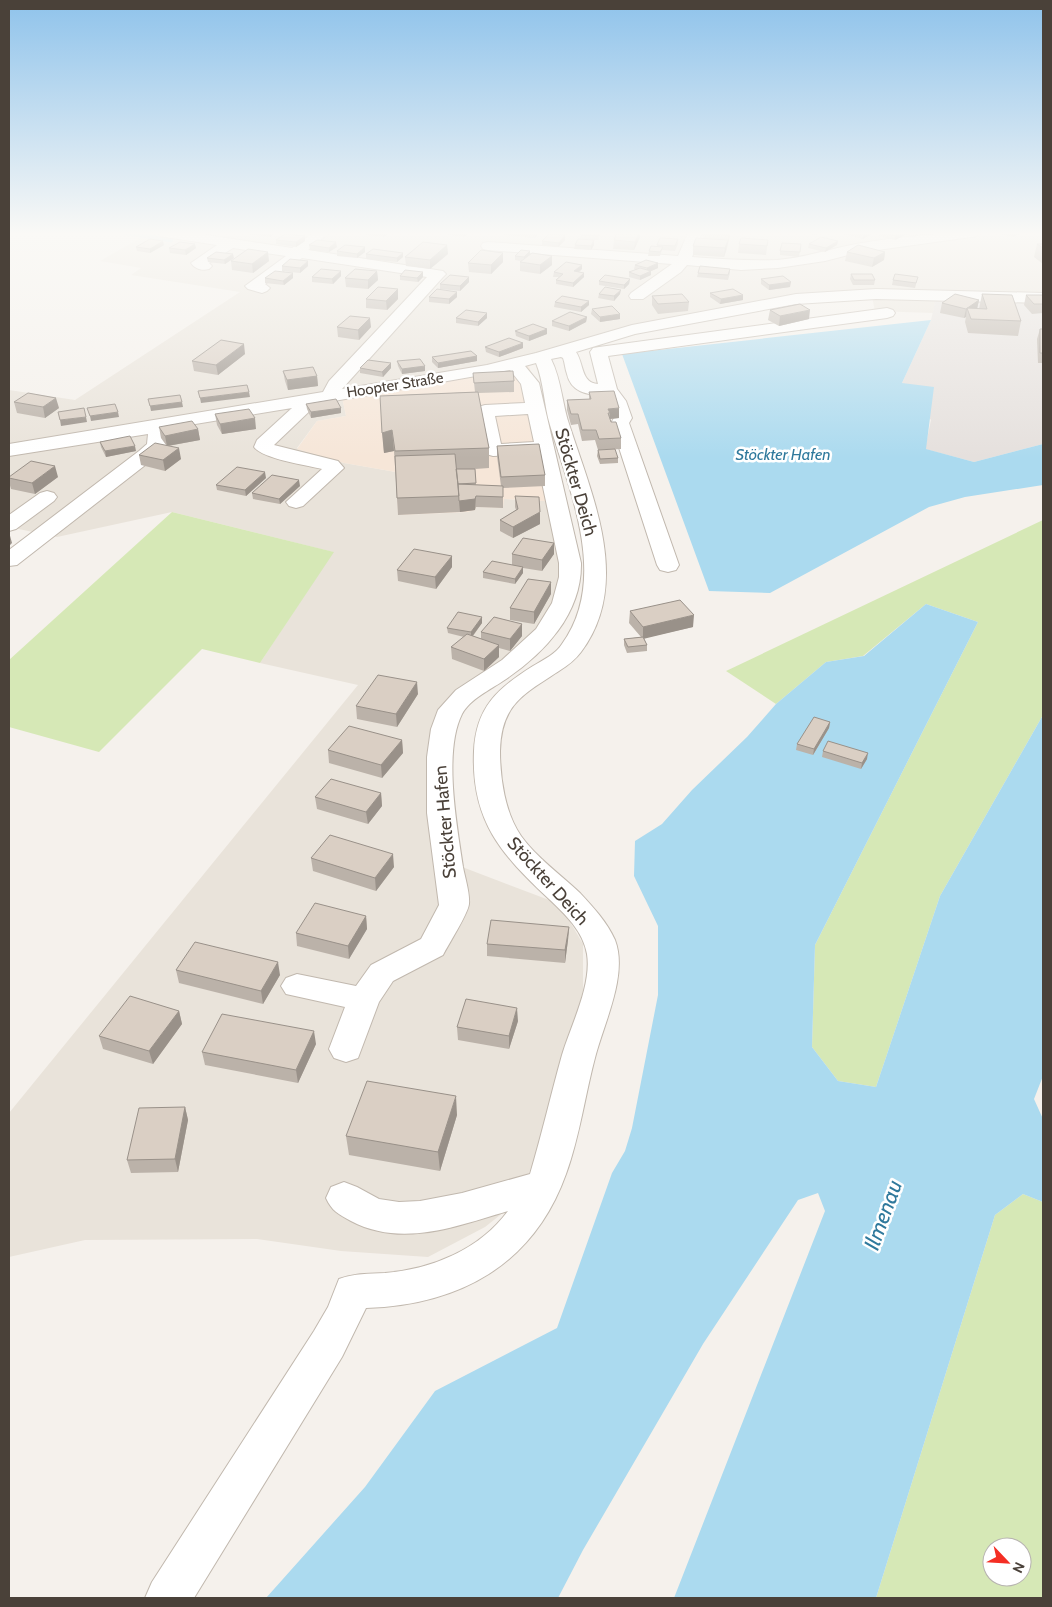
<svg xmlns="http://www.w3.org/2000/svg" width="1052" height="1607" viewBox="0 0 1052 1607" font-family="Cabin,sans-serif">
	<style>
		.residential { fill: #e9e3da }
		.commercial { fill: #f6e6d8 }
		.industrial { fill: #e5e0dd }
		.green { fill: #d6e8b6; fill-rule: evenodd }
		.water { fill: #abdaef }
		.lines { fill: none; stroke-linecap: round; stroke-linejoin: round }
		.stream { stroke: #abdaef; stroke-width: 4.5 }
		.minor-casing { stroke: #c1b8ae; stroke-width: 2 }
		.minor { fill: #fff; fill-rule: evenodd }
		.wall { fill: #bbb2a9 }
		.shaded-wall { fill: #999189 }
		.building { fill: #dacfc4; stroke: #999189 }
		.labels { text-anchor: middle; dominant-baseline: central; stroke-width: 5; stroke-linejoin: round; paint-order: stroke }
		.far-street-label { font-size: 15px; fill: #4a4139; stroke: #fff }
		.far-water-label { font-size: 16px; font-style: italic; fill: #2f799c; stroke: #fff }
		.street-label { font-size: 18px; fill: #4a4139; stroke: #fff }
		.near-water-label { font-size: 22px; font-style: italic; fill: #2f799c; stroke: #fff }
	</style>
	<rect width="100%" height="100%" fill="#f5f1ec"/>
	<path class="residential" d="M149 233H1043V292L936 298 933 313 875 311 872 297 835 300 779 306 640 333 529 365 342 397 346 416 317 421 297 448 344 463 396 472 398 515 468 512 476 507 502 508 503 499 563 502 570 598 469 699 449 734 457 865 557 903 566 915 583 944V991L542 1146 513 1205 485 1227 428 1257 341 1251 257 1239 85 1240 9 1257V1113L358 685 260 663 333 552 172 512 57 537 9 527V390L75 400 240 292 131 275 141 268 100 261Z"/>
	<path class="commercial" d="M529 365 563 502 504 499 503 508 476 507 475 510 468 512 398 515 396 472 344 463 297 449 317 421 346 416 342 397Z"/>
	<path class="industrial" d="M936 298 1043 302V444L974 462 925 449 931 420 902 383 931 320Z"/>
	<path class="green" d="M172 512 334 552 260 663 202 649 99 752 9 727V660Z
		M1043 520V715L940 896 876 1087 838 1081 812 1047 815 945 978 622 926 604 863 656 826 662 776 704 726 671Z
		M1023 1194 1043 1202V1598H876L995 1215ZM992 1547H1022V1577H992Z"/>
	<path class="water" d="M931 320 902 383 934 387 926 449 974 462 1043 444V485L965 497 929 507 770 593 709 591 622 354Z
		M926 604 978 622 815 945 812 1047 838 1081 876 1087 940 896 1043 715V1076L1034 1099 1043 1119V1202L1023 1194 995 1215 876 1598H674L825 1211 818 1193 798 1200 703 1344 583 1550 558 1598H266L365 1487 435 1391 557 1328 612 1173 625 1151 632 1128 658 995V926L634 876 635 841 662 824 692 790 747 737 776 704 826 662 864 656Z"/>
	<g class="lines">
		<path class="stream" d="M126 233 171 240"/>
		<defs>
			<path id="minor" d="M158 233H194L292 248 313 233H329L308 250 443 271 446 274 443 277 342 389 487 365 536 353 632 325 796 294 876 289 1043 293V303L876 299 796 304 635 334 576 352C584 364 581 383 598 384L590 352 593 348 599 347 887 308 893 310 895 313 893 316 887 318 608 356 617 389 626 401 632 418 629 423 679 565 676 570 668 572 660 570 657 565 611 423 614 418 608 402 603 395C587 395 571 392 567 374 565 369 565 363 563 358L561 357 551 359C562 381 562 405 570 427 593 498 632 584 581 652 575 660 567 666 559 671 524 694 501 704 500 751 500 778 505 813 521 836 537 858 560 874 580 893 593 907 607 922 615 940 628 974 605 1021 596 1054 585 1094 580 1136 566 1174 534 1264 460 1305 366 1308L342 1357 194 1598H145L152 1582 314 1331 328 1307 339 1279C355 1273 368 1274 385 1273 432 1269 479 1250 508 1211 457 1226 402 1248 351 1221 338 1214 332 1211 326 1198L331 1187 344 1182 357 1187 379 1199 399 1202 420 1201 462 1193 530 1174C542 1134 551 1094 562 1055 571 1025 592 985 587 954 583 931 565 914 549 899 501 854 471 821 474 751 476 707 498 688 533 666 543 660 556 654 562 644 609 579 570 493 550 425 544 405 544 383 536 363L525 366 539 383 581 563C582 614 544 654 503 681 490 690 470 699 462 714 443 752 457 826 463 867 465 878 470 893 469 904 468 914 448 945 443 955L393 981 379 1002 358 1058 346 1062 334 1058 329 1049 345 1007 286 994 281 986 286 978 297 974 356 986 371 965 421 939 439 905 427 813V757L431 729 438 710 456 690 502 660 536 629 552 603 559 577V563L536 454 493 456 486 454 483 450 476 411 478 407 485 405 525 403 521 384 510 370 317 404 274 445 338 461 344 468 303 506 296 508 289 506 286 502 322 469C306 465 263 459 254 447L257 440 292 408 165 429 167 433 166 446 153 459 17 565 9 566V550L139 451 147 444 148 434 9 456V444L323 392 329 381 427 277 302 258 265 284 270 288 267 291 262 293 248 289 245 286 286 256 233 248 209 263 212 266 209 269C202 271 195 269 191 263L217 245 165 237 160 236ZM528 414 534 442 501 444 495 416Z
				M688 233H702L692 257C720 259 748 261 777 260 804 258 829 249 856 244 896 237 937 233 978 233L976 236 971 237 856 253 825 261 778 268 741 270 687 265 681 272 643 299H631L629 296 631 293 672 264 488 250 483 249 481 246 483 243 488 242 678 256Z
				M47 491 54 493 57 497 54 501 16 529 9 531V515L40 493Z"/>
		</defs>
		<use href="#minor" class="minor-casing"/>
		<use href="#minor" class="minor"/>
	</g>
	<path class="wall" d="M247 233H276L270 237 247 234Z
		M366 233H389L384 237 366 235Z
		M448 233H469L464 237 448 235Z
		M503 233H539L535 238 503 235Z
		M601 233 598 240 580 239 581 235Z
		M617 233H640V237L634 250 613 249 614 240Z
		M703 233H730L727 249 724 257 693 255V246L703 238Z
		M805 233H819L815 235Z
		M840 233H873L863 239Z
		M879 233H909L895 240 879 236Z
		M1001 233H1021L1013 237 1000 234Z
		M305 236V241L296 247 276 244V240Z
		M678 239V244L675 251 662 250 660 256H648L649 251 657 246V245Z
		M565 240 558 247 542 245V241Z
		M768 240 766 255 738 253 739 244Z
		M838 241 837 245 825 252 808 248 809 244Z
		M801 244 799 257 780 255V251Z
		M1037 244H1043V264L1034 257Z
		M164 245 150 253 137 251 136 247Z
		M309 245 337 247 329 252 310 250Z
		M447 245 448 254 430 269 406 266 405 257Z
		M575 245H594L591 250 574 249Z
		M169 248H196L186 255 170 253Z
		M337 251 365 252 357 258 337 256Z
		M847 252H885L884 260 872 267 845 261Z
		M403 253V257L397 262 366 259V254Z
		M530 254 552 256V265L540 274 520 271V262L521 261 515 260V256Z
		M207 258H234L225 264 208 262Z
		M231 261H269L253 273 232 270Z
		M503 262 491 274 469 272 468 263Z
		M658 263V268L651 271V275L640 280 629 277V272L636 270 634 269 635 265Z
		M282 266H308L300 273 282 271Z
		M582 269 579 272 584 273V277L573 287 556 284V280L559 277H553L554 272Z
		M730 269V273L728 280 697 277 698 273Z
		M341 271V276L333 284 312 282V277Z
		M377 271 378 280 368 289 346 287 345 278Z
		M851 274 875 280 874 285H853L850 279Z
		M400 276 423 277 418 282 400 280Z
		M469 277V282L460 291 440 289V284Z
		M265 278H293L284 285 265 283Z
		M630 279 629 284 624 289 599 285V281Z
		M761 279 790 287 769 290 761 284Z
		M893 280 917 281 915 288 892 285Z
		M398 289V299L387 310 366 308V299Z
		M457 292V297L449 304 429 302V297Z
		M710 293 743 300 720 304 710 297Z
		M599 294H620L614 301 598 298Z
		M982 294 1021 321 1018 336 968 333 965 322 966 317 964 318 940 313 942 303 979 300 977 309H979Z
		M1026 295H1043V313L1032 314 1024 305Z
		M652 296 689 302 688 311 658 314 652 305Z
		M555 302 589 305 581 312 554 307Z
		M592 309 620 319 600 322 591 314Z
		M770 310 809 319 779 326 768 320Z
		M587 317 586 322 569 331 552 326V321Z
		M456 318H487L478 326 456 323Z
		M337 327H371L359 340 338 337Z
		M1040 329H1043V363H1038L1037 339Z
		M515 331 547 334 529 341 516 336Z
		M485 347 523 348 499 357 486 352Z
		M245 354 218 375 194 371 192 361Z
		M477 356V361L438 368 432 362V357Z
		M397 361 425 371 402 374 398 366Z
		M360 368H391L383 377 360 373Z
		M283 371 317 376 318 386 288 390 285 381Z
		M473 373 514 381V392L478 393 489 448V468L475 469 476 485 501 486 497 456V446L545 475V486L503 488V508L476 507 475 510 460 512 398 515 395 466 394 451 384 453 380 396 475 392Z
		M589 392 619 418 610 419 611 422 621 438V449L598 450 595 440 582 441 578 424 571 425 567 410V400L589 399Z
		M14 402 59 408 45 418 17 413Z
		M306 404 341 408V413L311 418 307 409Z
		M215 414 256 429 222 434 217 425Z
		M159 427 198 429 200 440 168 446 181 459 165 471 141 465 139 455 166 445 161 438Z
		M100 442 136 451 106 457 101 447Z
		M598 450 618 458V463L600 464 597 456Z
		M10 476 58 477 35 494 11 489 9 482V477Z
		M266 478 246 496 217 490 216 485Z
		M300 486 280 504 253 499 252 493Z
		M515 496 540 524 513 538 500 531V520L516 510 515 507Z
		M554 543V554L542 571 523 568V573L515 584 483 578V572L512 565V554Z
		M452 556V567L436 589 398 581 397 570Z
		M551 594 534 624 510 620V608Z
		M630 611 693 627 644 638 647 645V651L627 653 624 645V639L641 637 629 623Z
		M482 617V623L473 636 481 639V632L522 636 510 651 499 648V657L484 671 452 659 451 647 464 637 448 633 447 628Z
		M418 694 397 727 357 719 356 706Z
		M830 722 829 728 813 755 796 750 797 744Z
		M402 740 403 753 382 778 329 763 328 750Z
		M823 751 867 759 861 769 822 757Z
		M381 793 382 806 368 824 317 809 315 797Z
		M311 858 394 867 376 891 313 871Z
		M366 916 367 929 349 959 297 946 296 933Z
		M569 927 568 940 565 963 487 956V944Z
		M176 970 280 975 263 1004 179 983Z
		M179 1011 182 1024 153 1064 103 1049 99 1036Z
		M518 1021 509 1049 458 1040 457 1027Z
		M316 1044 298 1083 205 1065 202 1052Z
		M185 1107 188 1120 178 1172 131 1173 127 1160Z
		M457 1115 440 1171 349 1155 346 1136Z"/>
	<path class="shaded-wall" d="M270 233H276L270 237Z
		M384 233H389L384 237Z
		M464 233H469L464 237Z
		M535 233H539L535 238Z
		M639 233H640V237L634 250 635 242Z
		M729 233H730V236L724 257 725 248 728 240Z
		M863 233H873L863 239Z
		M902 233H909L895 240 896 236Z
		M1014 233H1021L1013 237Z
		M565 235V240L558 247 559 243Z
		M305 236V241L296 247V242Z
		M594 240V245L591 250V246Z
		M163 241 164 245 150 253V249Z
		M838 241 837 245 825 252 826 248Z
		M336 242 337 247 329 252V248Z
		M195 244 196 248 186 255 185 250Z
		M447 245 448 254 430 269V260Z
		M365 247V252L357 258V254Z
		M530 251V256L524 262V257Z
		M268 252 269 261 253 273 252 264Z
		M885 252 884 260 872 267 874 258Z
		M403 253V257L397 262V258Z
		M503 253V262L491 274V265Z
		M233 254 234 258 225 264 224 260Z
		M552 256V265L540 274V265Z
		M308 261V266L300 273V268Z
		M658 263V268L647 273V268Z
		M582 265V269L574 276V271Z
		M341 271V276L333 284 332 279Z
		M377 271 378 280 368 289V280Z
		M651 271V275L640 280V276Z
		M423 272V277L418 282 417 278Z
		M293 273V278L284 285 283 281Z
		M584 273V277L573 287V283Z
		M469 277V282L460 291V286Z
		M630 279 629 284 624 289V285Z
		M791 282 790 287 769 290V285Z
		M398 289V299L387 310 386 301Z
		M621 290 620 294 614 301V296Z
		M457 292V297L449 304V299Z
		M743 295V300L720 304 721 299Z
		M979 300 977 309 967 308 966 317 964 318 966 309Z
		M589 301V305L581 312V307Z
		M810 310 809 319 779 326 780 316Z
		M487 313V318L478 326V322Z
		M620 314V319L600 322V317Z
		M587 317 586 322 569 331V326Z
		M370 318 371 327 359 340 358 330Z
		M547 329V334L529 341V336Z
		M523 343V348L499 357V352Z
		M244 344 245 354 218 375 216 365Z
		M477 356V361L438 368V363Z
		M391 363V368L383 377 382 372Z
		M425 366V371L402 374V369Z
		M317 376 318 386 288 390 287 380Z
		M249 392 250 397 201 403 200 398Z
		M56 398 59 408 45 418 43 407Z
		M182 402 183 407 151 411 150 406Z
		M341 408V413L311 418V412Z
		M619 408V418L609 419 610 413 608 409Z
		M118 412 119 417 91 421 90 416Z
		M86 417 87 422 61 426 60 420Z
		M255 418 256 429 222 434 220 424Z
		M198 429 200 440 167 446 165 436Z
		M392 430 394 451 384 453 382 433Z
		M135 446 136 451 106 457 105 451Z
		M179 448 181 459 165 471 163 460Z
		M55 466 58 477 35 494 32 483Z
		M265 472 266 478 246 496 245 490Z
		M299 480 300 486 280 504 279 499Z
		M476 496 475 510 460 512 459 501Z
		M540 512V524L513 538V527Z
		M9 532 12 543 9 546Z
		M554 543V554L542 571V560Z
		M452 556V567L436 589 435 577Z
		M523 567V573L515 584V579Z
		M551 582V594L534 624V612Z
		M694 615 693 627 643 639V627Z
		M482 617V623L471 638V632Z
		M522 624V636L510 651V639Z
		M499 645V657L484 671V659Z
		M417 682 418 694 397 727 396 714Z
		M830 722 829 728 813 755 814 749Z
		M402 740 403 753 382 778 381 765Z
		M868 753 867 759 861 769 862 763Z
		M381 793 382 806 368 824 366 812Z
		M393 854 394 867 376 891 375 878Z
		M366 916 367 929 349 959 348 946Z
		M569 927 568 940 565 963V950Z
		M278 962 280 975 263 1004 261 991Z
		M517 1008 518 1021 509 1049V1036Z
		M179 1011 182 1024 153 1064 149 1051Z
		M314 1031 316 1044 298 1083 296 1070Z
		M456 1096 457 1115 440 1171 438 1152Z
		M185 1107 188 1120 178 1172 175 1159Z"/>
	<path class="building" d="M581 233H600L598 236 581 235Z
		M617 233H639L635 242 614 240Z
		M706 233H729L728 235Z
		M883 233H902L896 236Z
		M285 234 305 236 296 242 276 240Z
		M549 234 565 235 559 243 542 241Z
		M821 237 838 241 826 248 809 244Z
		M660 238 678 239 675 246 657 245Z
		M696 238 728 240 725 248 693 246Z
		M741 238 768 240 767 246 739 244Z
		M150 239 163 241 150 249 136 247Z
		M578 239 594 240 591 246 575 245Z
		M317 240 336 242 329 248 309 245Z
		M180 242 195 244 185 250 169 248Z
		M423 242 447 245 430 260 405 257Z
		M782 243 801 244 800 252 780 251Z
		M1037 244H1043V248Z
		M345 245 365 247 357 254 337 251Z
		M858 245 885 252 874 258 847 252Z
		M651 246 663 247 660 252 649 251Z
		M248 249 268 252 252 264 231 261Z
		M373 249 403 253 397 258 366 254Z
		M481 250 503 253 491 265 468 263Z
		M521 250 530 251 524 257 515 256Z
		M216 252 233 254 224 260 207 258Z
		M532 253 552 256 540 265 520 262Z
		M290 259 308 261 300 268 282 266Z
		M646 260 658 263 647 268 635 265Z
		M566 262 582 265 574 271 584 273 573 283 556 280 563 274 554 272Z
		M700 266 730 269 728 275 698 273Z
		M640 268 651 271 640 276 629 272Z
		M321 269 341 271 332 279 312 277Z
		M355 269 377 271 368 280 345 278Z
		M405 270 423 272 417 278 400 276Z
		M275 271 293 273 283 281 265 278Z
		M851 274H872L875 280H854Z
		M895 274 918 277 916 283 893 280Z
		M450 275 469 277 460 286 440 284Z
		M605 275 630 279 624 285 599 281Z
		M783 276 791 282 769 285 761 279Z
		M378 287 398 289 386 301 366 299Z
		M605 287 621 290 614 296 599 294Z
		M437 289 457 292 449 299 429 297Z
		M733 289 743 295 721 299 710 293Z
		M682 294 689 302 658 304 652 296Z
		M955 294 979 300 966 309 942 303Z
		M982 294 1012 295 1021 321 971 319 967 308 987 309Z
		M1026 295H1043V304H1034Z
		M562 296 589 301 581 307 555 302Z
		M800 304 810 310 780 316 770 310Z
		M612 306 620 314 600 317 592 309Z
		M466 310 487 313 478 322 456 318Z
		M570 312 587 317 569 326 552 321Z
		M350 316 370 318 358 330 337 327Z
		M533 324 547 329 529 336 515 331Z
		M1040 329H1043V353H1040Z
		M509 338 523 343 499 352 485 347Z
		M221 340 244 344 216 365 192 361Z
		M471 351 477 356 438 363 432 357Z
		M420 359 425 366 402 369 397 361Z
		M368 360 391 363 382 372 360 368Z
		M313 367 317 376 287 380 283 371Z
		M513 371 514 381 474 383 473 373Z
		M247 385 249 392 200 398 198 391Z
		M614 391 619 408 608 409 610 413H608L611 422H616L621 438 599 439 596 430H582L578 414H571L567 400 591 399 589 392Z
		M478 392 489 448 395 451 392 430 382 433 380 396Z
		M28 393 56 398 43 407 14 402Z
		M180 395 182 402 150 406 148 399Z
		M336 399 341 408 311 412 306 404Z
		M115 404 118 412 90 416 87 408Z
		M84 408 86 417 60 420 58 412Z
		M249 409 255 418 220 424 215 414Z
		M192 421 198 429 165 436 159 427Z
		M130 436 135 446 105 451 100 442Z
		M155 443 179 448 163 460 139 455Z
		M539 444 545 475 501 477 497 446Z
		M615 449 618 458 600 459 598 450Z
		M455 454 459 496 397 498 395 456Z
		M31 461 55 466 32 483 9 478V477Z
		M237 467 265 472 245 490 216 485Z
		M456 469H475L476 483 458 484Z
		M272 475 299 480 279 499 252 493Z
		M458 484 503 486V497L476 496 475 499 459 501Z
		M515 496 539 497 540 512 513 527 500 520 518 509Z
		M523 538 554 543 542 560 512 554Z
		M414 549 452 556 435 577 397 570Z
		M492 561 523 567 515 579 483 572Z
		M528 579 551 582 534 612 510 608Z
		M680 600 694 615 643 627 630 611Z
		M458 612 482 617 471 632 447 628Z
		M494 617 522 624 510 639 481 632Z
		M467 634 499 645 484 659 451 647Z
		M643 637 647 645 628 647 624 639Z
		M378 675 417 682 396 714 356 706Z
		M814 717 830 722 814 749 797 744Z
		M349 726 402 740 381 765 328 750Z
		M828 741 868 753 862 763 823 751Z
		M331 779 381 793 366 812 315 797Z
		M330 835 393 854 375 878 311 858Z
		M315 903 366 916 348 946 296 933Z
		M491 920 569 927 565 950 487 944Z
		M195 942 278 962 261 991 176 970Z
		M130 996 179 1011 149 1051 99 1036Z
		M466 999 517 1008 509 1036 457 1027Z
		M222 1014 314 1031 296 1070 202 1052Z
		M367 1081 456 1096 438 1152 346 1136Z
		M185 1107 175 1159 127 1160 139 1108Z"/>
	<linearGradient id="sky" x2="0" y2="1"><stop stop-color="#8fc3eb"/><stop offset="0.51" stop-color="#faf9f6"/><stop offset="1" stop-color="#faf9f6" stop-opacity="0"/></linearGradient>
	<rect width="1052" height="458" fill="url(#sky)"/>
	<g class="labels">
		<g class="far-street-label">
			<text transform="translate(395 385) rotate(-9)">Hoopter Straße</text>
		</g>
		<g class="far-water-label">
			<text x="783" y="454">Stöckter Hafen</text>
		</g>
		<g class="street-label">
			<text transform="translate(576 482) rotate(74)">Stöckter Deich</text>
			<text transform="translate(445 822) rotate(-95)">Stöckter Hafen</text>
			<text transform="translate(548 881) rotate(48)">Stöckter Deich</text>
		</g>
		<g class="near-water-label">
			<text transform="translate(883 1215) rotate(-70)">Ilmenau</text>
		</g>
	</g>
	<rect width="1052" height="1607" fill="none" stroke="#4a4139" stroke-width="20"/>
	<g transform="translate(1007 1562) rotate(115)"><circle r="24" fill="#ffffff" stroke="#b7b3b0"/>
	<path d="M0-4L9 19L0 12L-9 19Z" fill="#f42e24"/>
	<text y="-8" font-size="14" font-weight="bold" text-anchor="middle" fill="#4a4139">N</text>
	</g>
</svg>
